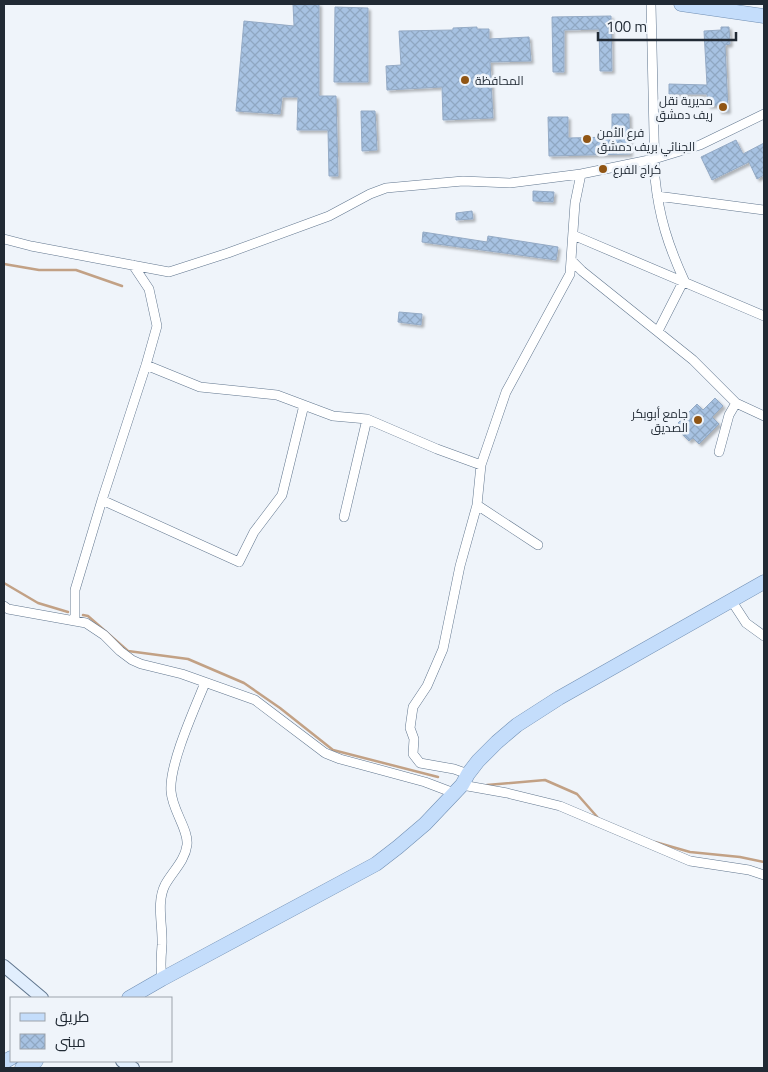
<svg xmlns="http://www.w3.org/2000/svg" width="768" height="1072" viewBox="0 0 768 1072" font-family="'Titillium Web',Cairo,sans-serif">
	<style>
		.lines { fill: none; stroke-linecap: round; stroke-linejoin: round }
		.stream { stroke: #c2a185; stroke-width: 2.5 }
		.building { fill: url(#building-cross-hatch); stroke: #94aac5; filter: url(#shadow) }
		.minor-casing { stroke: #61768e; stroke-width: 10 }
		.secondary-casing { stroke: #61768e; stroke-width: 14 }
		.primary-casing { stroke: #718fb3; stroke-width: 15 }
		.minor { stroke: #fff; stroke-width: 9 }
		.secondary { stroke: #e1eefd; stroke-width: 12 }
		.primary { stroke: #c4ddfb; stroke-width: 14 }
		.poi-dot { fill: #905514; stroke: #eff4fa; stroke-width: 2 }
		.labels { text-anchor: middle; dominant-baseline: central; stroke-width: 5; stroke-linejoin: round; paint-order: stroke }
		.poi-label { font-size: 12px; fill: #212a34; stroke: #eff4fa; text-anchor: start }
	</style>
	<defs>
		<pattern id="building-cross-hatch" width="8" height="8" patternUnits="userSpaceOnUse" patternTransform="scale(1.25)"><rect width="8" height="8" fill="#a7c2e2"/><path d="M0 0l8 8M0 8l8-8" fill="none" stroke="#8fa7c2"/></pattern>
		<filter id="shadow"><feDropShadow dx="2.5" dy="2.5" stdDeviation="1" flood-color="#0004"/></filter>
	</defs>
	<rect width="100%" height="100%" fill="#eff4fa"/>
	<g class="lines">
		<path class="stream" d="M4 264 39 270H76L122 286
			M4 583 38 603 68 612
			M83 615 88 616 128 651 188 659 244 683 280 708 333 750 438 777
			M487 785 545 780 577 794 599 819
			M655 842 690 852 740 857 764 862"/>
	</g>
	<path class="building" d="M293 4H319V96H336L338 176H329L328 130H297L298 97H282L280 114 236 111 244 21 294 26Z
		M335 7 368 8V82H334Z
		M611 16 612 71H600L599 29 564 30V72H553L552 17Z
		M477 27V29H489V39L529 37 531 61 490 62 493 118 443 120 442 87 387 90 386 66 401 65 399 31 453 30V28Z
		M721 27H729L730 44 725 45 728 111H719V105L708 106 707 94H669V84L707 85 704 31 721 30Z
		M361 111H375L377 150 362 151Z
		M612 114H629L630 154 549 156 548 117H568V138L612 137Z
		M736 140 743 154 764 143V175L757 179 749 162 712 180 701 157Z
		M533 191 554 192 553 202 533 201Z
		M472 211 473 219 456 220V213Z
		M423 232 487 242 488 236 558 247 556 260 422 242Z
		M399 312 422 314 421 325 398 322Z
		M715 398 723 406 712 417 719 424 699 444 693 438 689 441 680 432 683 429 678 423 697 404 703 410Z"/>
	<g class="lines">
		<defs>
			<path id="minor" d="M651 4 655 178C659 217 668 245 684 280L658 331
				M657 196 764 210
				M573 235 764 316
				M4 239 31 246 169 272 228 253 329 216 370 194 386 188 463 181 510 183 581 174 654 159 700 145 764 114
				M571 260 582 271 693 360 736 403 764 416
				M146 365 200 387 277 395 333 416 367 419 437 449 481 465
				M719 452 729 415 736 403
				M102 500 239 562 254 532 282 495 304 405
				M477 505 538 545
				M344 517 367 419
				M731 600 746 623 764 636
				M4 606 8 609 86 623 104 635 120 651 132 660 141 664 182 674 255 700 325 753 340 759 425 782 454 793
				M75 620V590L102 500 146 365 157 326 149 289 133 265
				M468 774 454 769 420 763 413 754 414 739 410 728 413 707 427 686 443 649 460 566 477 505 481 465 506 392 570 274 575 203 581 174
				M462 785 507 793 560 806 690 861 749 870 764 875
				M162 979C160 967 161 957 162 945 163 925 156 903 165 885 172 872 185 861 187 845 189 830 172 810 171 791 169 765 194 710 205 683"/>
			<path id="secondary" d="M4 966 42 998
				M122 1061 133 1068"/>
			<path id="primary" d="M681 4 764 16
				M129 998 162 979 376 864 398 847 425 824 462 785 468 774 478 761 497 742 517 725 559 698 764 582
				M4 1062 11 1058
				M22 1068 36 1061"/>
		</defs>
		<use href="#minor" class="minor-casing"/>
		<use href="#secondary" class="secondary-casing"/>
		<use href="#primary" class="primary-casing"/>
		<use href="#minor" class="minor"/>
		<use href="#secondary" class="secondary"/>
		<use href="#primary" class="primary"/>
	</g>
	<g class="poi-dot">
		<circle cx="465" cy="80" r="5"/>
		<circle cx="723" cy="107" r="5"/>
		<circle cx="587" cy="139" r="5"/>
		<circle cx="603" cy="169" r="5"/>
		<circle cx="698" cy="420" r="5"/>
	</g>
	<g class="labels">
		<g class="poi-label">
			<text x="475" y="80">المحافظة</text>
			<text x="713" y="100" text-anchor="end">مديرية نقل<tspan x="713" dy="14">ريف دمشق</tspan></text>
			<text x="597" y="132">فرع الأمن<tspan x="597" dy="14">الجنائي بريف دمشق</tspan></text>
			<text x="613" y="169">كراج الفرع</text>
			<text x="688" y="413" text-anchor="end">جامع أبوبكر<tspan x="688" dy="14">الصديق</tspan></text>
		</g>
	</g>
	<rect width="768" height="1072" fill="none" stroke="#212a34" stroke-width="10"/>
	<rect x="10" y="997" width="162" height="65" fill="#eff4fa" stroke="#9da3ab"/>
	<rect x="20" y="1013" width="25" height="8" fill="#c4ddfb" stroke="#9da3ab"/>
	<text x="55" y="1022" font-size="15" fill="#212a34">طريق</text>
	<rect x="20" y="1034" width="25" height="15" fill="url(#building-cross-hatch)" stroke="#9da3ab"/>
	<text x="55" y="1047" font-size="15" fill="#212a34">مبنى</text>
	<path d="M598 32v8h138v-8" fill="none" stroke="#212a34" stroke-width="2.5"/>
	<text x="606" y="32" font-size="15" fill="#212a34" stroke="#eff4fa" stroke-width="4" paint-order="stroke">100 m</text>
</svg>
